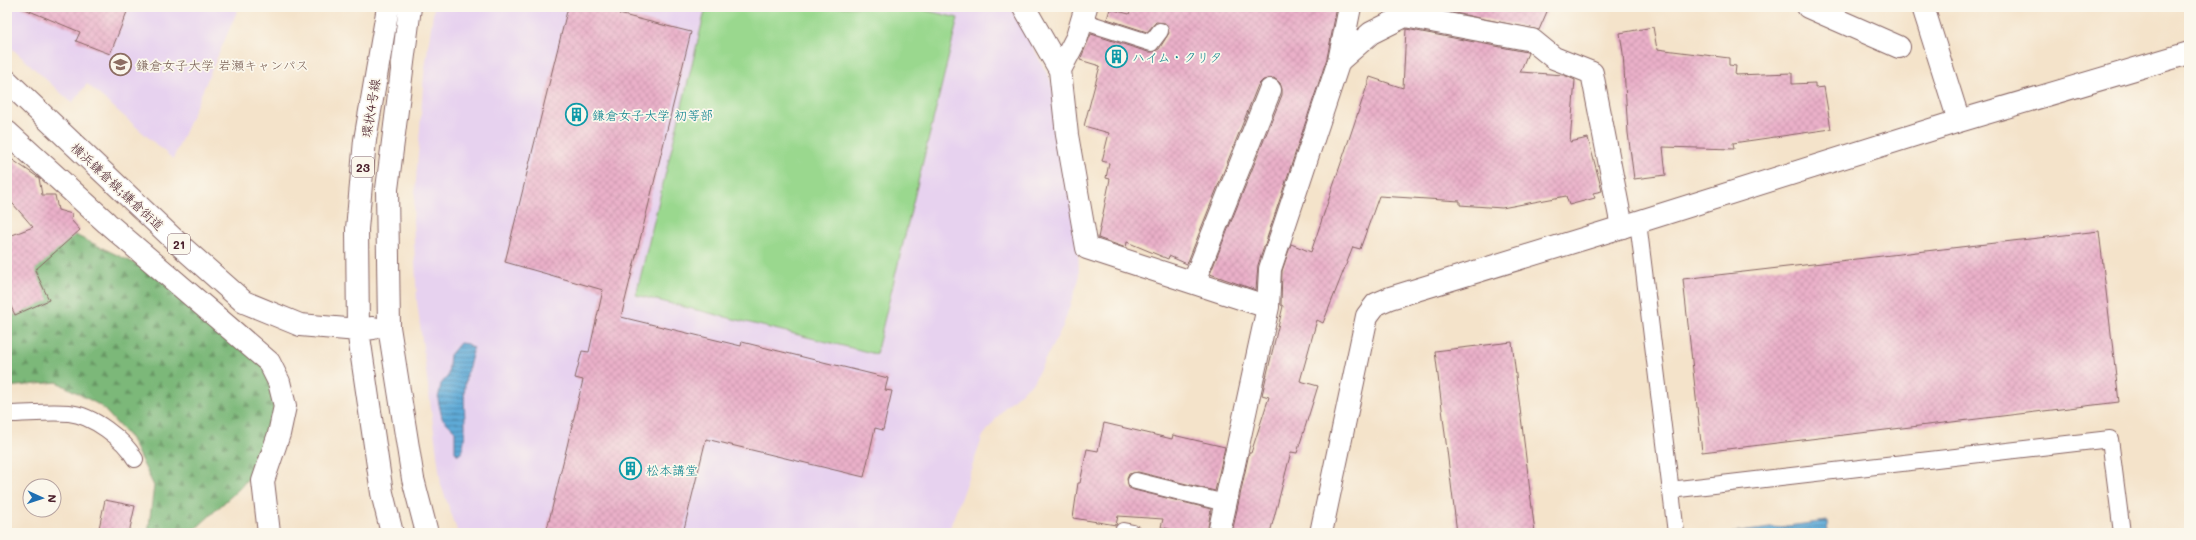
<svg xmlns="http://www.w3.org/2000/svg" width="2196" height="540" viewBox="0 0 2196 540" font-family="Mali,'Klee One',sans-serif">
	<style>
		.built { fill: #e7d2ef }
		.forest { fill: url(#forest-firs); stroke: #626c52 }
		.pitch { fill: #9ad88e; stroke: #727c5c }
		.water { fill: url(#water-rules); stroke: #546481 }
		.building { fill: url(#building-cross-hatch) }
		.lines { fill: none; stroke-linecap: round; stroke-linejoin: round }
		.service-casing { stroke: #866463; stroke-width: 18 }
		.minor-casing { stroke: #866463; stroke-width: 24 }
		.tertiary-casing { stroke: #866463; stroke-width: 24 }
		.primary-casing { stroke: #866463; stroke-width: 24 }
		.service { stroke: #fff; stroke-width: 16 }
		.minor { stroke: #fff; stroke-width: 22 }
		.tertiary { stroke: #fff; stroke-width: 22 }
		.primary { stroke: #fff; stroke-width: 22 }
		.labels { text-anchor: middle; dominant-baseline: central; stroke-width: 3.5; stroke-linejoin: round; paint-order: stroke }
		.shield { fill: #fbf7ec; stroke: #7f6065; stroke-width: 1 }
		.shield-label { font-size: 12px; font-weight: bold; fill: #4a1f2b }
		.culture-label { font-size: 13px; fill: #0d838f; stroke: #fbf7ec; text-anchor: start }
		.education-label { font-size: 13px; fill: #785e54; stroke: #fbf7ec; text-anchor: start }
		.street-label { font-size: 13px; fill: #4a1f2b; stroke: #fbf7ec }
	</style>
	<defs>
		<pattern id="forest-firs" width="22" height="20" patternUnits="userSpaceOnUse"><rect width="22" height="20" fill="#7bb879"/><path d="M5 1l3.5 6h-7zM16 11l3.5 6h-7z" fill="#679563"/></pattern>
		<pattern id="water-rules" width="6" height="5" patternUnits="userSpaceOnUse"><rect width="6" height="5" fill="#5faad7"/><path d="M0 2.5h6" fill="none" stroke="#508aaf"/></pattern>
		<pattern id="building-cross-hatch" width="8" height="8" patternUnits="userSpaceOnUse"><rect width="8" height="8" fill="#eab0c9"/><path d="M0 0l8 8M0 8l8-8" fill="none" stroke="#ca97ad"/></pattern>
	</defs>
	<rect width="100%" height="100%" fill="#fbf7ec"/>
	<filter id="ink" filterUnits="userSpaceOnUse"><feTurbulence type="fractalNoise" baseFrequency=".025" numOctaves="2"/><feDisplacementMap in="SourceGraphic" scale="8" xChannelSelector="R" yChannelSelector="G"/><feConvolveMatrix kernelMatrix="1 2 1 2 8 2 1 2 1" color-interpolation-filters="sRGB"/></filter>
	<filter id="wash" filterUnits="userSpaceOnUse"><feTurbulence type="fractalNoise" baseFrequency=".012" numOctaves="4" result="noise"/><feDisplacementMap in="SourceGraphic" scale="16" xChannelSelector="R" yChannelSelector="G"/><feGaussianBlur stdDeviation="0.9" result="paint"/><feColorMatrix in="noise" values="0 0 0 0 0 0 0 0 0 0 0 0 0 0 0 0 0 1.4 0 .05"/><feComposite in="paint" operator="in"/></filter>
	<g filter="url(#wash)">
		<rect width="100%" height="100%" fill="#f4e3ca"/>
		<path class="built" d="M7 7H239L173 159 87 84 72 103 7 44Z
			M434 7H1012L1052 83 1078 236 1079 279 1063 326 1033 382 1005 407 983 436 948 533H458L441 485 417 302 413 221 424 75Z"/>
		<path class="forest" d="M56 226 153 272 282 378 283 436 240 488 191 533H148L154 486 131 439 101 406 57 382 7 387V307L16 306Z"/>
		<path class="pitch" d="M706 7H911L958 18 876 354 636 295Z"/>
		<path class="water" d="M460 343 467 344 473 348C472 360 466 372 465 384 462 407 469 431 461 453L458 455 455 452V431L442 418 438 399 441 384 448 376 450 355Z
			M1827 521 1828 533H1731Z"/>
		<g id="blocks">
			<path class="building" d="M20 7H129L110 54 76 41 80 32Z
				M568 7H621L619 14 691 32 621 317 741 346 742 342 888 378 885 390 892 391 883 430 875 428 864 477 706 439 683 533H566L547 529 583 380 575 378 582 351 589 352 603 290 505 262Z
				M1132 7H1337L1327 58 1258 265 1256 290 1210 274 1282 95V89L1280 83 1274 78 1263 80 1258 85 1187 264 1169 256 1168 259 1127 242 1126 248 1098 238 1110 179 1106 178 1109 163 1102 161 1109 133 1084 126 1100 66 1080 60 1091 34 1148 52H1153L1159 49 1169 33 1165 23 1156 22 1147 32 1107 19 1110 9 1129 14Z
				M1425 7H1549L1539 30Z
				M1653 27 1657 49 1729 58V65L1736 66 1735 75 1792 73V84L1815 83V88L1824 87 1831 129 1733 143 1734 149 1663 147 1666 175 1634 179 1628 133 1623 53 1620 33Z
				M1406 29 1527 52 1528 53 1520 72 1564 75 1575 80 1570 142 1588 138 1602 191 1593 193 1595 198 1569 205 1566 196 1502 208 1460 205V201L1379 196 1360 249 1353 247 1323 323 1317 320 1300 381 1318 386 1297 453 1291 452 1270 533H1232L1249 453H1251L1269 397 1262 395 1283 306 1281 305 1282 271 1291 244 1311 252 1370 77 1403 88Z
				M7 156 39 178 42 195H55L58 210 72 214 71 220 80 230 35 270 49 300 15 315 7 298V237L33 227 7 197Z
				M2099 231 2119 402 1702 452 1683 279Z
				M1512 342 1535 533H1457L1435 351Z
				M1104 423 1172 439 1173 435 1225 447 1215 491 1138 472 1129 474 1127 479 1129 488 1134 490 1211 509 1207 533H1184L1161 527 1163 519 1118 516 1116 525 1073 518 1078 483H1080L1087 449 1098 451Z
				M105 500 135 506 129 533H98Z"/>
		</g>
	</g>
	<g filter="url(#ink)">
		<use href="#blocks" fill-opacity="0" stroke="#866463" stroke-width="1"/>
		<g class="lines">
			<defs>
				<path id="service" d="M1082 21 1151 43 1160 31
					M1638 222 1676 533
					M7 414C27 414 49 411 69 413 92 415 124 439 135 459
					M1136 481 1225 503
					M1670 490 2110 439 2122 533
					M1123 531 1133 533"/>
				<path id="minor" d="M1024 7 1060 70 1067 135 1087 248 1268 307
					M1808 7 1899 47
					M1339 61 1350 7
					M1060 70 1077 37 1086 7
					M7 132 107 223 269 362 279 382 285 406 279 434 263 481 269 533
					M1194 281 1270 90
					M1219 533 1268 307 1270 269 1339 61 1371 33 1405 16 1532 40 1554 58 1592 73 1622 227"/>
				<path id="tertiary" d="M1923 7 1959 121
					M1321 533 1367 316 1376 304 1390 298 1622 227 1959 121 2189 53"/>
				<path id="primary" d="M388 7 365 140 357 229 358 330 382 493 392 533
					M410 7 387 189 389 327 413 479 427 533
					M7 81 182 247 244 302 300 325 358 330 373 328"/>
			</defs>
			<use href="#service" class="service-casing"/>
			<use href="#minor" class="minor-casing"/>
			<use href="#tertiary" class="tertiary-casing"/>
			<use href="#primary" class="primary-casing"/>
			<use href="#service" class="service"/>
			<use href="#minor" class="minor"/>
			<use href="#tertiary" class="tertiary"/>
			<use href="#primary" class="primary"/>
		</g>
	</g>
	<defs>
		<symbol id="building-ring" viewBox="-11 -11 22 22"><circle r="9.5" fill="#fbf7ec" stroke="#0f9aa8" stroke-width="1.5"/><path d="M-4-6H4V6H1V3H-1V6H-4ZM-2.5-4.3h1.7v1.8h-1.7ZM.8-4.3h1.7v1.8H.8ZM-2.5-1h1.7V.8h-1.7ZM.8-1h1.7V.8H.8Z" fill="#0f9aa8"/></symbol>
		<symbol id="university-ring" viewBox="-11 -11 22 22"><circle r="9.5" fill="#fbf7ec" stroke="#8d6e63" stroke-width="1.5"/><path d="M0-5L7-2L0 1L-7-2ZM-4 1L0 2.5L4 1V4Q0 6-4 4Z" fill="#8d6e63"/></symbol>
	</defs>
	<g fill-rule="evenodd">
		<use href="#building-ring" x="1104" y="44" width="25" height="25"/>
		<use href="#university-ring" x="108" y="52" width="25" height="25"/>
		<use href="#building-ring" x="564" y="102" width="25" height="25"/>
		<use href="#building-ring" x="618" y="456" width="25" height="25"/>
	</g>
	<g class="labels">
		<g class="shield">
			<rect x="352" y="157" width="22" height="20" rx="3"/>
			<rect x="168" y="234" width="22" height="20" rx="3"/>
		</g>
		<g class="shield-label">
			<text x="363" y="167">23</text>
			<text x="179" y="244">21</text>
		</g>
		<g class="culture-label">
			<text x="1132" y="56">ハイム・クリタ</text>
			<text x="592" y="114">鎌倉女子大学 初等部</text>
			<text x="646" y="469">松本講堂</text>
		</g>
		<g class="education-label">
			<text x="136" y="64">鎌倉女子大学 岩瀬キャンパス</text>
		</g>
		<g class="street-label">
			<text transform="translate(370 108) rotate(-81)">環状4号線</text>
			<text transform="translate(118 186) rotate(43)">横浜鎌倉線;鎌倉街道</text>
		</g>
	</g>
	<rect width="2196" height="540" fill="none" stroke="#fbf7ec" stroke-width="24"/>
	<g transform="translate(42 498) rotate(93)"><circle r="19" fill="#fbf7ec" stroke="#b4a19f"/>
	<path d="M0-3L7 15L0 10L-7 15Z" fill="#1f6fb2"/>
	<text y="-6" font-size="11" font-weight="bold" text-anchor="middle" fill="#4a1f2b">N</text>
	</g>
</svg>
